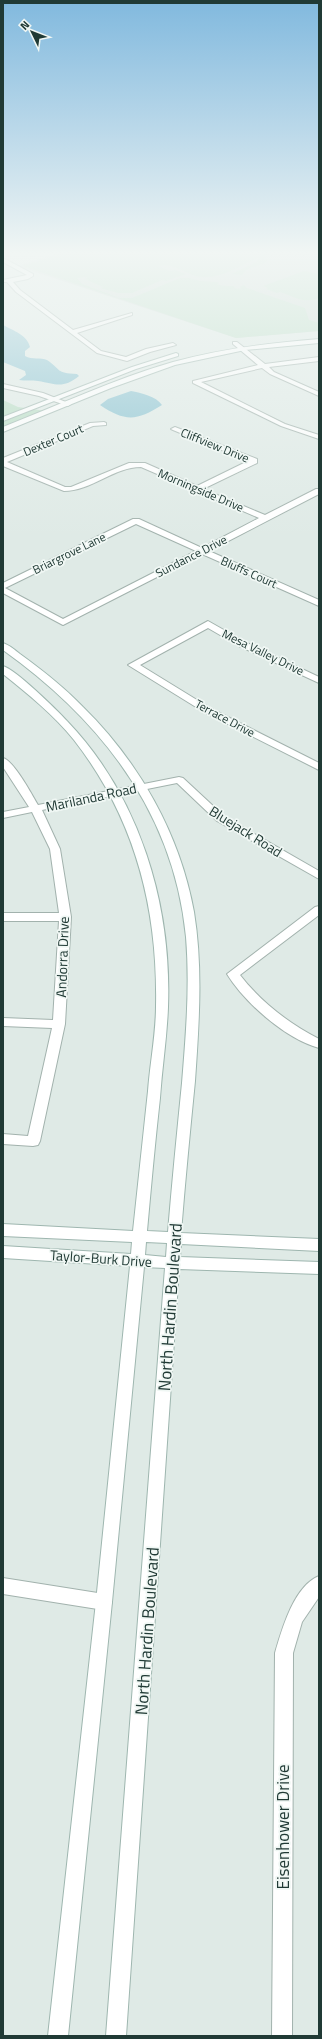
<svg xmlns="http://www.w3.org/2000/svg" width="322" height="2039" viewBox="0 0 322 2039" font-family="'Titillium Web',sans-serif">
	<style>
		.built { fill: #cedad5 }
		.green { fill: #b8dcc4 }
		.water { fill: #87c1d0 }
		.lines { fill: none; stroke-linecap: round; stroke-linejoin: round }
		.street-casing { stroke: #a2b2ad; stroke-width: 2 }
		.secondary-casing { stroke: #9eb6af; stroke-width: 2 }
		.street { fill: #fff; fill-rule: evenodd }
		.secondary { fill: #fff; fill-rule: evenodd }
		.labels { text-anchor: middle; dominant-baseline: central; stroke-width: 3.5; stroke-linejoin: round; paint-order: stroke }
		.far-street-label { font-size: 12px; fill: #203a35; stroke: #f0f7f4 }
		.street-label { font-size: 14px; fill: #203a35; stroke: #f0f7f4 }
		.near-street-label { font-size: 17px; fill: #203a35; stroke: #f0f7f4 }
	</style>
	<rect width="100%" height="100%" fill="#dfeae6"/>
	<path class="built" d="M58 253H319V331L236 338 17 266Z"/>
	<path class="green" d="M64 253H266L267 261 265 263 246 270 242 275 232 274 256 262 260 257C242 264 222 279 202 277 186 276 173 261 158 266L170 271 175 270 186 274 166 281 162 280 132 293H118L100 288 103 287 85 279 88 277 77 278 82 284 119 298H132L180 278H189L200 281 217 282 219 283 217 284C225 287 231 285 236 287L233 288 241 289 240 287 244 285 247 288 305 308 309 320 319 323V331L236 338 23 266Z
		M304 271 319 274V298C301 304 294 296 280 292L277 293 266 289 268 288 263 286Z
		M3 400 18 407 53 412 3 432Z"/>
	<path class="water" d="M3 325C14 331 27 335 30 347L25 351V356C32 360 41 357 47 360 62 370 55 373 77 374L79 376C63 389 56 384 38 381 32 380 25 381 19 380L26 375 25 371 3 362Z
		M131 391C141 393 156 396 162 405 137 421 125 422 100 405L108 399Z"/>
	<g class="lines">
		<defs>
			<path id="street" d="M3 258 33 274V276L28 279 13 282 20 290 73 330 132 313V315L77 333 101 351 126 357 146 349 173 343 176 345 150 352 127 361 97 353 16 292 7 282H3V280L27 275 3 262Z
				M233 342H237L265 364 319 357V361L269 367 274 372 319 392V396L270 374 262 368 201 382 285 424 319 435V439L281 426 193 383V381L258 365 233 344Z
				M3 384 43 393 71 404 68 406 39 396 3 388Z
				M104 422 106 423V425L93 426 7 462 65 487H71L129 463H145L197 486 248 461 173 430 171 429 175 427 257 459V463L203 489 265 515 316 489H319V494L209 551 319 600V606L202 554 63 625 3 593V583L133 519H139L202 548 259 518 141 467C114 467 91 491 64 491L3 466V458L90 423ZM136 524 196 551 63 619 5 588Z
				M208 621 245 642 319 677V683L239 646 208 628 140 665 210 708 319 763V770L204 712 128 665Z
				M3 758C14 761 32 795 38 805L179 777 183 778 225 817 319 871V879L217 821 177 783 42 810 60 849 71 917 65 1024 40 1141 38 1145 33 1146 3 1144V1134L28 1136 52 1028 3 1026V1018L53 1020 59 921H3V913H59L50 849 32 812 3 818V812L29 807 3 767Z
				M319 906V915L240 975C261 1002 288 1023 319 1039V1048C286 1039 245 1003 227 974L315 907Z
				M319 1576V1597L302 1622 293 1653 292 2036H272L275 1653C282 1629 294 1586 319 1576Z
				M3 1578 104 1594 110 1596 112 1602 110 1608 104 1610 3 1594Z"/>
			<path id="secondary" d="M319 339V343L245 350 175 365 111 388 3 432V427C59 405 114 379 173 362 221 349 269 343 319 339Z
				M176 353 178 354V356L136 369 3 421V417L132 367Z
				M3 643C9 645 15 650 20 654 42 670 64 687 83 707 139 762 180 834 194 912 203 967 199 1024 195 1081 190 1131 185 1182 181 1233L319 1239V1251L181 1244 180 1257 319 1262V1274L179 1269 126 2036H106L165 1268 144 1267 112 1602 68 2036H48L96 1602 130 1266 3 1258V1246L131 1254 132 1242 3 1236V1224L133 1231C138 1184 143 1137 148 1091 150 1063 156 1034 156 1006 158 908 135 818 74 740 54 715 28 694 3 674V666C16 670 56 709 67 721 139 796 172 903 168 1007 167 1037 162 1068 160 1098 155 1142 151 1187 147 1231L168 1232C172 1182 177 1133 182 1083 186 1034 190 986 186 937 174 813 101 720 3 650ZM146 1242 167 1243 166 1257 145 1255Z"/>
		</defs>
		<use href="#street" class="street-casing"/>
		<use href="#secondary" class="secondary-casing"/>
		<use href="#street" class="street"/>
		<use href="#secondary" class="secondary"/>
	</g>
	<linearGradient id="sky" x2="0" y2="1"><stop stop-color="#81b9de"/><stop offset="0.47" stop-color="#f1f6f4"/><stop offset="1" stop-color="#f1f6f4" stop-opacity="0"/></linearGradient>
	<rect width="322" height="538" fill="url(#sky)"/>
	<g class="labels">
		<g class="far-street-label">
			<text transform="translate(53 440) rotate(-23)">Dexter Court</text>
			<text transform="translate(215 445) rotate(22)">Cliffview Drive</text>
			<text transform="translate(201 490) rotate(23)">Morningside Drive</text>
			<text transform="translate(69 553) rotate(-26)">Briargrove Lane</text>
			<text transform="translate(191 556) rotate(-27)">Sundance Drive</text>
			<text transform="translate(249 572) rotate(24)">Bluffs Court</text>
			<text transform="translate(263 652) rotate(26)">Mesa Valley Drive</text>
			<text transform="translate(225 718) rotate(28)">Terrace Drive</text>
		</g>
		<g class="street-label">
			<text transform="translate(91 797) rotate(-12)">Marilanda Road</text>
			<text transform="translate(246 831) rotate(32)">Bluejack Road</text>
			<text transform="translate(62 957) rotate(-88)">Andorra Drive</text>
			<text transform="translate(101 1258) rotate(4)">Taylor-Burk Drive</text>
		</g>
		<g class="near-street-label">
			<text transform="translate(170 1307) rotate(-86)">North Hardin Boulevard</text>
			<text transform="translate(147 1631) rotate(-86)">North Hardin Boulevard</text>
			<text transform="translate(283 1827) rotate(-90)">Eisenhower Drive</text>
		</g>
	</g>
	<rect width="322" height="2039" fill="none" stroke="#203a35" stroke-width="8"/>
	<g transform="translate(32 32) rotate(313)" stroke="#f0f7f4" stroke-width="3" paint-order="stroke">
	<path d="M0-3L7 15L0 10L-7 15Z" fill="#203a35"/>
	<text y="-6" font-size="11" font-weight="bold" text-anchor="middle" fill="#203a35">N</text>
	</g>
</svg>
